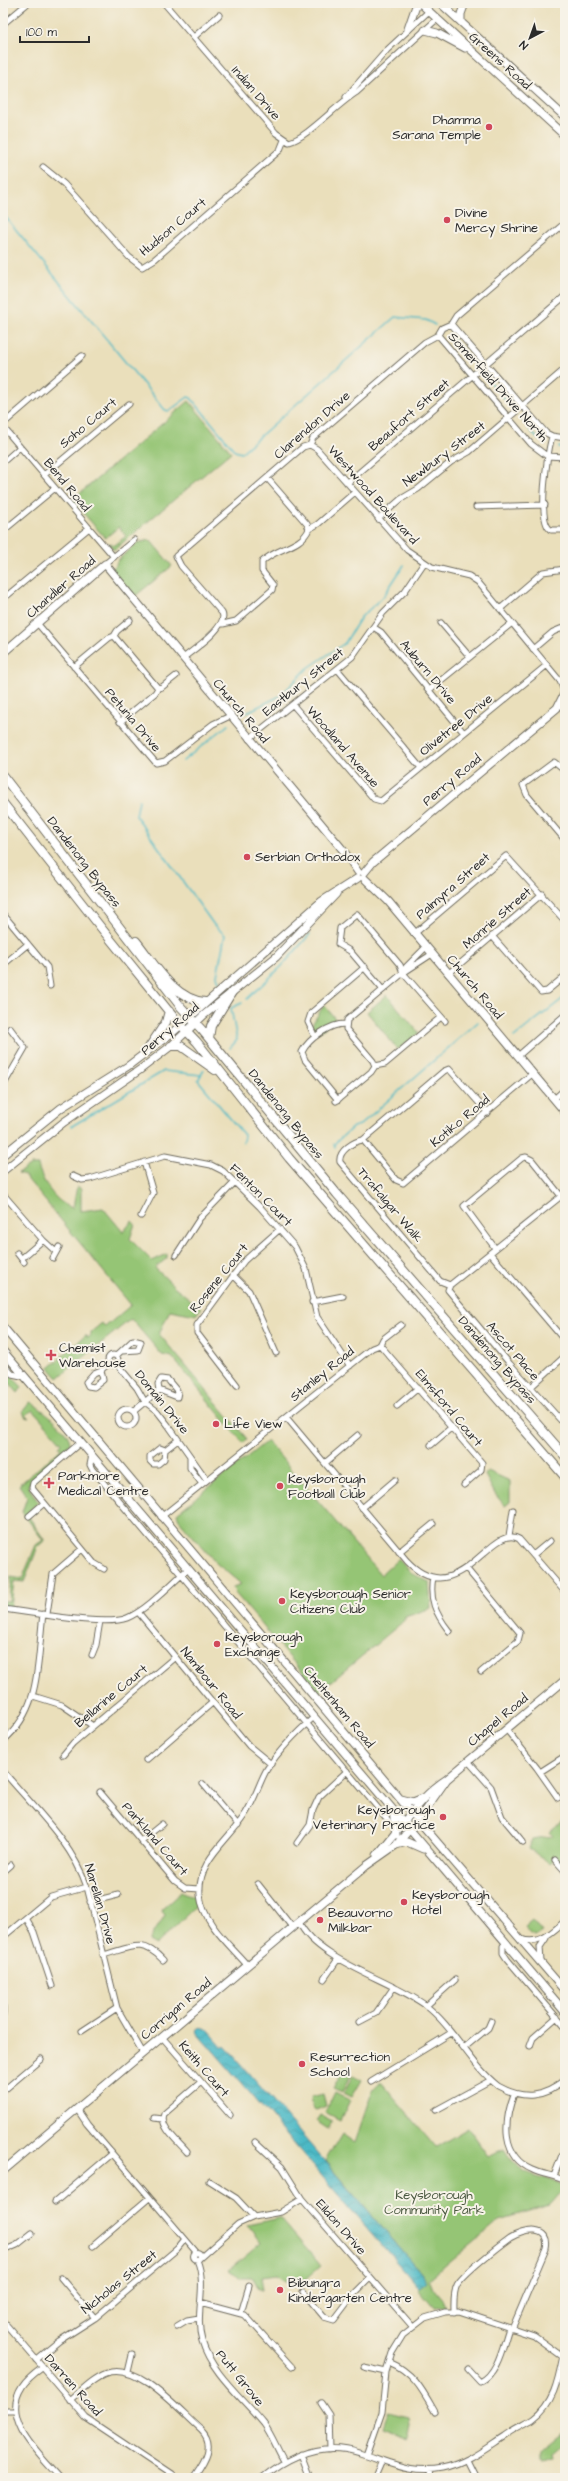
<svg xmlns="http://www.w3.org/2000/svg" width="568" height="2481" viewBox="0 0 568 2481" font-family="'Architects Daughter',sans-serif">
	<style>
		.green { fill: #95c575; stroke: #607850 }
		.water { fill: url(#water-waves); stroke: #3c7278 }
		.lines { fill: none; stroke-linecap: round; stroke-linejoin: round }
		.stream { stroke: #4cb9c6; stroke-width: 1.5 }
		.minor-casing { stroke: #6e6a5d; stroke-width: 7 }
		.major-casing { stroke: #6e6a5d; stroke-width: 9 }
		.highway-casing { stroke: #6e6a5d; stroke-width: 10 }
		.minor { stroke: #fff; stroke-width: 5 }
		.major { stroke: #fff; stroke-width: 7 }
		.highway { stroke: #fff; stroke-width: 8 }
		.poi-dot { fill: #d1495b; stroke: #f7f3e8; stroke-width: 1.5 }
		.labels { text-anchor: middle; dominant-baseline: central; stroke-width: 4; stroke-linejoin: round; paint-order: stroke }
		.street-label { font-size: 13px; fill: #2b2b2b; stroke: #f7f3e8 }
		.poi-label { font-size: 13px; fill: #2b2b2b; stroke: #f7f3e8; text-anchor: start }
		.park-label { font-size: 13px; fill: #4b5941; stroke: #f7f3e8 }
	</style>
	<defs>
		<pattern id="water-waves" width="16" height="10" patternUnits="userSpaceOnUse"><rect width="16" height="10" fill="#4cb9c6"/><path d="M0 5q4-4 8 0t8 0" fill="none" stroke="#3f97a1"/></pattern>
	</defs>
	<rect width="100%" height="100%" fill="#f7f3e8"/>
	<filter id="ink" filterUnits="userSpaceOnUse"><feTurbulence type="fractalNoise" baseFrequency=".025" numOctaves="2"/><feDisplacementMap in="SourceGraphic" scale="8" xChannelSelector="R" yChannelSelector="G"/><feConvolveMatrix kernelMatrix="1 2 1 2 8 2 1 2 1" color-interpolation-filters="sRGB"/></filter>
	<filter id="wash" filterUnits="userSpaceOnUse"><feTurbulence type="fractalNoise" baseFrequency=".012" numOctaves="4" result="noise"/><feDisplacementMap in="SourceGraphic" scale="16" xChannelSelector="R" yChannelSelector="G"/><feGaussianBlur stdDeviation="0.9" result="paint"/><feColorMatrix in="noise" values="0 0 0 0 0 0 0 0 0 0 0 0 0 0 0 0 0 1.4 0 .05"/><feComposite in="paint" operator="in"/></filter>
	<g filter="url(#wash)">
		<rect width="100%" height="100%" fill="#eadfbb"/>
		<path class="green" d="M189 401 231 452 114 550 108 543 115 545 126 536 119 527 105 538 72 500Z
			M150 540 172 566 134 597 111 570 116 565 117 561 137 543Z
			M387 995 419 1033 398 1050 367 1012Z
			M324 1005 337 1021C328 1023 324 1031 316 1033L311 1026Z
			M31 1165H38C42 1181 55 1203 73 1208L77 1186 81 1189V1211L103 1208 123 1232 132 1221 135 1224 130 1239 152 1261 167 1254V1258L155 1268 175 1287 201 1308 196 1315 170 1310 159 1334 247 1439 243 1443 172 1357 162 1355 131 1319 58 1378 49 1368 86 1335 88 1338 91 1335V1332L102 1323 105 1327 131 1305 24 1175 18 1173Z
			M3 1367 22 1387 18 1393 3 1375Z
			M30 1402C42 1409 69 1429 70 1443L67 1450 30 1482 28 1486 38 1502 27 1514 45 1541 38 1547 24 1582 14 1581 11 1607 3 1606V1601H9L11 1577 22 1579 36 1545 43 1540 22 1512 27 1497 19 1485 61 1449 59 1446 62 1443 33 1410 26 1415 29 1418 25 1417 23 1411Z
			M267 1441 381 1575 398 1559 413 1574 429 1582 431 1608 405 1617V1620L319 1692 235 1593 233 1587 241 1584 216 1563 179 1520 177 1513Z
			M488 1471 510 1481V1502L505 1506 495 1494 485 1475Z
			M565 1802V1868L556 1858 550 1863 529 1849 532 1839 553 1836 550 1832 563 1821 561 1806Z
			M181 1892 194 1896 196 1906 156 1945 149 1941 165 1915 161 1910Z
			M532 1920 542 1932 535 1936 530 1934 524 1927Z
			M343 2070 351 2074 342 2092 333 2088Z
			M353 2075 362 2080 352 2097 344 2093Z
			M379 2083H382L436 2147 468 2128 488 2156 504 2149C525 2183 538 2170 565 2188L550 2205 500 2220 429 2279 433 2289 447 2306 434 2307 418 2288 422 2286V2274L325 2161 342 2133 355 2142 373 2089Z
			M335 2092 350 2100 340 2121 325 2113Z
			M323 2094 326 2106 316 2110 313 2108 311 2097Z
			M320 2115 332 2122 328 2129 316 2121Z
			M280 2218 321 2266 297 2287 276 2275 261 2277 263 2289 258 2287 253 2278H241L229 2270 261 2243 247 2225Z
			M388 2412 408 2417 411 2438 383 2428Z
			M565 2432V2444L552 2455 553 2460 541 2462V2452Z"/>
		<path class="water" d="M200 2027 207 2029 223 2047 225 2046 422 2274 427 2282 419 2288 196 2031Z"/>
		<g class="lines">
			<path class="stream" d="M3 214 165 410 169 411 188 397 191 398 235 451 241 453 395 317 426 320 435 325
				M449 334 475 365
				M484 374 511 407
				M519 416 537 438 544 442
				M559 447 565 448
				M241 715 280 696 308 668 345 643 361 617 383 597 404 565
				M183 761 228 725
				M139 800 136 816 214 925 225 935 217 976 219 982
				M247 999 281 967 310 934
				M514 1037 565 997
				M230 1048 237 1040 231 1008 242 1003
				M204 1070 198 1080 244 1135 243 1142
				M72 1126 164 1071 201 1075
				M335 1147 334 1144 353 1127 360 1125 478 1022"/>
		</g>
	</g>
	<g filter="url(#ink)">
		<g class="lines">
			<defs>
				<path id="minor" d="M164 3 276 133 289 142C307 138 338 103 357 92L437 19
					M448 10 456 3
					M3 24 28 3
					M194 37 219 15
					M346 97 387 50 429 11
					M43 167 64 184 129 257 142 267 155 259 280 150 284 140
					M451 324 546 433 552 436 565 438
					M451 324 456 316 565 223
					M438 335 531 444 547 456 565 457
					M3 424 82 356
					M3 427 114 557
					M552 436C548 452 536 522 551 530H565
					M310 445 317 449 407 550 432 567 469 576 478 582 560 681 564 691
					M3 462 20 447
					M44 475 129 404
					M347 483 565 296
					M476 507 545 505
					M378 519 401 499 418 489 451 462 469 452 565 369
					M309 529 318 524 355 492
					M3 531 55 488
					M105 564 134 540
					M3 599 89 528
					M500 609 543 572 565 569
					M37 623 156 763 165 761 213 724 230 716
					M441 623 470 657
					M223 624 236 621 272 590 273 585 262 571V562C275 548 301 548 309 529L307 524 268 479
					M373 627 381 632 464 733
					M114 636 158 688
					M533 649 553 632 565 627
					M183 658C193 650 229 626 222 613L181 566 176 556 303 447 310 445 313 438 425 342 438 335 442 328 451 324
					M74 667 109 638 114 636 117 631 130 620
					M338 670 421 768
					M158 688 162 687 176 676
					M429 690 512 623
					M293 705 374 799 381 801 547 665
					M120 722 155 693 158 688
					M249 739 352 657 383 613 405 591 424 563
					M565 771 554 762 523 785 527 795 565 840
					M3 914 47 967 50 986
					M414 934 506 856 565 921
					M492 936 541 992 547 991 565 976
					M3 965 28 944
					M403 973 406 967 426 947
					M448 974 542 894
					M383 990 350 951 338 944 340 928 357 914 400 965 403 973 445 1021
					M315 1037 308 1022 311 1013 365 967
					M518 1056 565 1015
					M375 1066 385 1064 441 1017
					M3 1086 25 1048 10 1028
					M554 1099 565 1089
					M338 1100 305 1060 302 1052C309 1038 330 1024 345 1024
					M336 1101 371 1072 375 1066 373 1061 346 1029 347 1020 403 973 432 954
					M363 1140 396 1180 403 1183 532 1074
					M363 1140C354 1141 338 1151 340 1162L440 1281 450 1285
					M363 1140 444 1071 449 1069 488 1113
					M73 1176 82 1180 90 1179 165 1156 211 1165 223 1171 260 1207 295 1247 306 1269 317 1317 350 1366
					M565 1193 450 1285 448 1290 510 1364 565 1425
					M3 1194 43 1240 55 1251
					M141 1216 153 1193 144 1162
					M495 1248 464 1206 522 1158 526 1157 532 1160 561 1196
					M17 1253 24 1262
					M490 1253 565 1341
					M176 1255 200 1218 235 1182
					M22 1258 43 1240
					M53 1258 59 1247
					M233 1275 249 1291 276 1353
					M312 1302 343 1296
					M380 1345 482 1463 481 1470 464 1485
					M380 1345 383 1339 401 1325
					M108 1360a5 5 0 1 1 10 0a5 5 0 1 1-10 0Z
					M116 1356 133 1340 141 1342 138 1350 122 1351
					M116 1363 137 1388 145 1402 157 1411 168 1425 207 1480
					M3 1364 12 1374 26 1377
					M101 1370 103 1380 94 1387 88 1386 86 1382 94 1373 101 1370 109 1363
					M161 1379 168 1380 178 1392 177 1397 159 1390 158 1384Z
					M237 1385 197 1333V1325L244 1261 280 1229
					M531 1387 565 1356
					M397 1406 418 1388
					M118 1418a9 9 0 1 1 18 0a9 9 0 1 1-18 0Z
					M134 1411 159 1390
					M286 1417 407 1561C458 1615 491 1521 519 1539L565 1592
					M81 1442 33 1483 32 1488 94 1563 104 1569
					M431 1445 452 1427
					M160 1448 165 1450 164 1459 158 1464H153L150 1461V1456Z
					M165 1450 178 1440
					M92 1455 90 1465 92 1469 388 1820
					M190 1457V1468L202 1484
					M325 1463 358 1435
					M362 1508 395 1480
					M29 1516 43 1504
					M161 1517 372 1348 380 1345
					M509 1536 513 1510
					M399 1552 433 1524
					M533 1555 550 1541
					M466 1568 520 1633 518 1641 481 1672
					M433 1577C429 1599 435 1613 449 1631
					M3 1609C30 1612 105 1627 127 1618 147 1610 172 1583 188 1569
					M138 1612 249 1746 271 1764
					M47 1614 53 1574 82 1549
					M92 1655 96 1645 100 1621
					M33 1696 62 1705 93 1726
					M506 1729 537 1768 558 1798
					M3 1741C42 1708 37 1660 43 1614
					M63 1755 73 1743 175 1657
					M146 1760 212 1703
					M468 1761 491 1787 502 1817 523 1842
					M3 1771C33 1807 72 1842 87 1887L117 2008 143 2053
					M540 1772 565 1756
					M203 1784 238 1825
					M100 1792 175 1881 185 1888 200 1889
					M141 1841 162 1824
					M297 1843 310 1825 313 1810 319 1797 347 1771
					M555 1860 565 1871
					M3 1872 11 1865
					M258 1884 292 1927
					M90 1902 118 1895
					M26 1918 34 1932 52 1986
					M299 1922C316 1960 391 1980 425 2005 454 2027 470 2064 498 2086 523 2100 544 2098 565 2080
					M3 1937 51 1897 87 1887
					M521 1939C539 1946 552 1932 565 1921
					M506 1943 503 1946V1953L507 1959 565 2027
					M103 1955C130 1948 142 1937 163 1960
					M541 1962 540 1947 546 1938
					M247 1965C230 1945 203 1923 200 1895 197 1859 229 1841 246 1813 255 1799 259 1783 267 1769 280 1749 296 1733 314 1717
					M565 1967V1966
					M324 1979 338 1959
					M426 2006 455 1980
					M3 2007V2014
					M359 2022 376 2013 394 1987
					M82 2031 117 2008
					M162 2037 230 2115
					M530 2046 533 2038 557 2017
					M464 2048 488 2028 491 2021
					M371 2082 451 2033
					M3 2091 41 2059
					M514 2094C504 2121 500 2156 533 2170 543 2175 555 2175 565 2181
					M77 2109 87 2124 197 2253
					M436 2110 491 2080
					M154 2118 162 2119
					M255 2142 282 2167 302 2199 412 2326
					M187 2152C179 2142 159 2127 164 2114L201 2082
					M554 2176 562 2155
					M209 2181 236 2198 254 2217
					M55 2202 112 2154
					M93 2246 149 2198
					M3 2251 17 2245 32 2233
					M193.5 2256a3.5 3.5 0 1 1 7 0a3.5 3.5 0 1 1-7 0Z
					M201 2257 238 2224 254 2217 281 2212 302 2199
					M197 2260C208 2286 194 2314 202 2341 212 2374 243 2398 264 2424 272 2435 277 2449 284 2461
					M61 2278 95 2318
					M303 2292 324 2317 334 2320 353 2295 370 2278
					M200 2303 245 2315 292 2367
					M454 2312C454 2302 453 2293 457 2285 463 2274 499 2246 510 2238 524 2229 551 2225 546 2249L512 2329
					M241 2313 249 2286
					M3 2321 86 2418 176 2478
					M177 2326 187 2320 199 2318
					M36 2360 59 2341 95 2318 177 2249 185 2239
					M389 2362C413 2372 422 2389 435 2412
					M364 2367 386 2372
					M42 2368C35 2373 27 2379 22 2387 0 2420 40 2455 60 2478
					M468 2369 480 2382C498 2374 503 2345 509 2328
					M128 2372 132 2355
					M70 2400C81 2391 93 2378 107 2373 138 2362 179 2411 201 2430 217 2446 203 2463 193 2478
					M321 2403 329 2415 330 2449
					M3 2411H14
					M301 2454 310 2478
					M367 2455 382 2412 386 2372 392 2353 403 2335 425 2318 445 2312 459 2311 534 2336 563 2357
					M467 2460 476 2478
					M429 2470 430 2478
					M262 2478C290 2455 324 2441 360 2453 390 2462 410 2474 442 2468 467 2463 484 2449 504 2436 513 2429 523 2425 533 2419 557 2401 559 2373 565 2346
					M374 2478 381 2462"/>
				<path id="major" d="M420 3 565 136
					M440 3 565 117
					M461 22V14L465 3
					M408 29 417 3
					M425 30 437 33 465 48
					M3 653 105 564 343 850 358 872
					M364 873 373 862 557 708 564 694
					M364 878 388 901 565 1112
					M3 1155 61 1108 128 1066 173 1032 322 901 358 878
					M3 1171 64 1122 141 1069 171 1046 204 1015 276 957 336 894
					M3 1327 412 1813 565 1991
					M3 1351 565 2012
					M401 1799 413 1802 423 1798
					M393 1810 396 1835
					M396 1845 407 1842 423 1849
					M377 1855C401 1829 418 1797 447 1779L565 1680
					M3 2171 299 1922 366 1866 396 1845 418 1820 447 1779"/>
				<path id="highway" d="M3 776 181 1007 202 1030 337 1194 565 1456
					M3 803 106 934 175 1019 197 1042 289 1158 565 1477
					M136 941C154 963 174 1000 205 1002
					M209 1038 211 1026 232 992
					M171 1046H181L215 1070
					M146 1052 166 1022 169 1011"/>
			</defs>
			<use href="#minor" class="minor-casing"/>
			<use href="#major" class="major-casing"/>
			<use href="#highway" class="highway-casing"/>
			<use href="#minor" class="minor"/>
			<use href="#major" class="major"/>
			<use href="#highway" class="highway"/>
		</g>
	</g>
	<g class="poi-dot">
		<circle cx="489" cy="127" r="4"/>
		<circle cx="447" cy="220" r="4"/>
		<circle cx="247" cy="857" r="4"/>
		<path d="M49 1349h4v4h4v4h-4v4h-4v-4h-4v-4h4z"/>
		<circle cx="216" cy="1424" r="4"/>
		<path d="M47 1477h4v4h4v4h-4v4h-4v-4h-4v-4h4z"/>
		<circle cx="280" cy="1486" r="4"/>
		<circle cx="282" cy="1601" r="4"/>
		<circle cx="217" cy="1644" r="4"/>
		<circle cx="443" cy="1817" r="4"/>
		<circle cx="404" cy="1902" r="4"/>
		<circle cx="320" cy="1920" r="4"/>
		<circle cx="302" cy="2064" r="4"/>
		<circle cx="280" cy="2290" r="4"/>
	</g>
	<g class="labels">
		<g class="street-label">
			<text transform="translate(500 61) rotate(42)">Greens Road</text>
			<text transform="translate(256 93) rotate(49)">Indian Drive</text>
			<text transform="translate(173 227) rotate(-40)">Hudson Court</text>
			<text transform="translate(498 387) rotate(48)">Somerfield Drive North</text>
			<text transform="translate(409 415) rotate(-41)">Beaufort Street</text>
			<text transform="translate(88 423) rotate(-40)">Soho Court</text>
			<text transform="translate(312 425) rotate(-41)">Clarendon Drive</text>
			<text transform="translate(444 454) rotate(-37)">Newbury Street</text>
			<text transform="translate(67 485) rotate(50)">Bend Road</text>
			<text transform="translate(373 495) rotate(48)">Westwood Boulevard</text>
			<text transform="translate(61 587) rotate(-41)">Chandler Road</text>
			<text transform="translate(428 672) rotate(50)">Auburn Drive</text>
			<text transform="translate(303 682) rotate(-39)">Eastbury Street</text>
			<text transform="translate(241 711) rotate(50)">Church Road</text>
			<text transform="translate(133 720) rotate(50)">Petunia Drive</text>
			<text transform="translate(456 725) rotate(-39)">Olivetree Drive</text>
			<text transform="translate(343 747) rotate(49)">Woodland Avenue</text>
			<text transform="translate(452 780) rotate(-40)">Perry Road</text>
			<text transform="translate(84 862) rotate(52)">Dandenong Bypass</text>
			<text transform="translate(453 886) rotate(-41)">Palmyra Street</text>
			<text transform="translate(497 918) rotate(-41)">Monrie Street</text>
			<text transform="translate(475 987) rotate(50)">Church Road</text>
			<text transform="translate(170 1029) rotate(-41)">Perry Road</text>
			<text transform="translate(286 1114) rotate(51)">Dandenong Bypass</text>
			<text transform="translate(460 1121) rotate(-40)">Kotiko Road</text>
			<text transform="translate(261 1195) rotate(45)">Fenton Court</text>
			<text transform="translate(390 1205) rotate(50)">Trafalgar Walk</text>
			<text transform="translate(219 1278) rotate(-51)">Rosene Court</text>
			<text transform="translate(513 1351) rotate(49)">Ascot Place</text>
			<text transform="translate(497 1360) rotate(49)">Dandenong Bypass</text>
			<text transform="translate(322 1374) rotate(-39)">Stanley Road</text>
			<text transform="translate(162 1402) rotate(51)">Domain Drive</text>
			<text transform="translate(449 1408) rotate(50)">Elmsford Court</text>
			<text transform="translate(211 1683) rotate(51)">Nambour Road</text>
			<text transform="translate(111 1696) rotate(-40)">Bellarine Court</text>
			<text transform="translate(339 1707) rotate(50)">Cheltenham Road</text>
			<text transform="translate(498 1720) rotate(-40)">Chapel Road</text>
			<text transform="translate(155 1839) rotate(49)">Parkland Court</text>
			<text transform="translate(100 1904) rotate(74)">Narellan Drive</text>
			<text transform="translate(176 2009) rotate(-40)">Corrigan Road</text>
			<text transform="translate(204 2069) rotate(49)">Keith Court</text>
			<text transform="translate(341 2227) rotate(49)">Eildon Drive</text>
			<text transform="translate(119 2282) rotate(-39)">Nicholas Street</text>
			<text transform="translate(240 2378) rotate(51)">Putt Grove</text>
			<text transform="translate(73 2385) rotate(48)">Darren Road</text>
		</g>
		<g class="poi-label">
			<text x="481" y="120" text-anchor="end">Dhamma<tspan x="481" dy="15">Sarana Temple</tspan></text>
			<text x="455" y="213">Divine<tspan x="455" dy="15">Mercy Shrine</tspan></text>
			<text x="255" y="857">Serbian Orthodox</text>
			<text x="59" y="1348">Chemist<tspan x="59" dy="15">Warehouse</tspan></text>
			<text x="224" y="1424">Life View</text>
			<text x="58" y="1476">Parkmore<tspan x="58" dy="15">Medical Centre</tspan></text>
			<text x="288" y="1479">Keysborough<tspan x="288" dy="15">Football Club</tspan></text>
			<text x="290" y="1594">Keysborough Senior<tspan x="290" dy="15">Citizens Club</tspan></text>
			<text x="225" y="1637">Keysborough<tspan x="225" dy="15">Exchange</tspan></text>
			<text x="435" y="1810" text-anchor="end">Keysborough<tspan x="435" dy="15">Veterinary Practice</tspan></text>
			<text x="412" y="1895">Keysborough<tspan x="412" dy="15">Hotel</tspan></text>
			<text x="328" y="1913">Beauvorno<tspan x="328" dy="15">Milkbar</tspan></text>
			<text x="310" y="2057">Resurrection<tspan x="310" dy="15">School</tspan></text>
			<text x="288" y="2283">Bibungra<tspan x="288" dy="15">Kindergarten Centre</tspan></text>
		</g>
		<g class="park-label">
			<text x="434" y="2195">Keysborough<tspan x="434" dy="15">Community Park</tspan></text>
		</g>
	</g>
	<rect width="568" height="2481" fill="none" stroke="#f7f3e8" stroke-width="16"/>
	<g transform="translate(530 38) rotate(221)" stroke="#f7f3e8" stroke-width="3" paint-order="stroke">
	<path d="M0-3L7 15L0 10L-7 15Z" fill="#2b2b2b"/>
	<text y="-6" font-size="11" font-weight="bold" text-anchor="middle" fill="#2b2b2b">N</text>
	</g>
	<path d="M20 36v6h69v-6" fill="none" stroke="#2b2b2b" stroke-width="2"/>
	<text x="26" y="36" font-size="12" fill="#2b2b2b" stroke="#f7f3e8" stroke-width="3" paint-order="stroke">100 m</text>
</svg>
